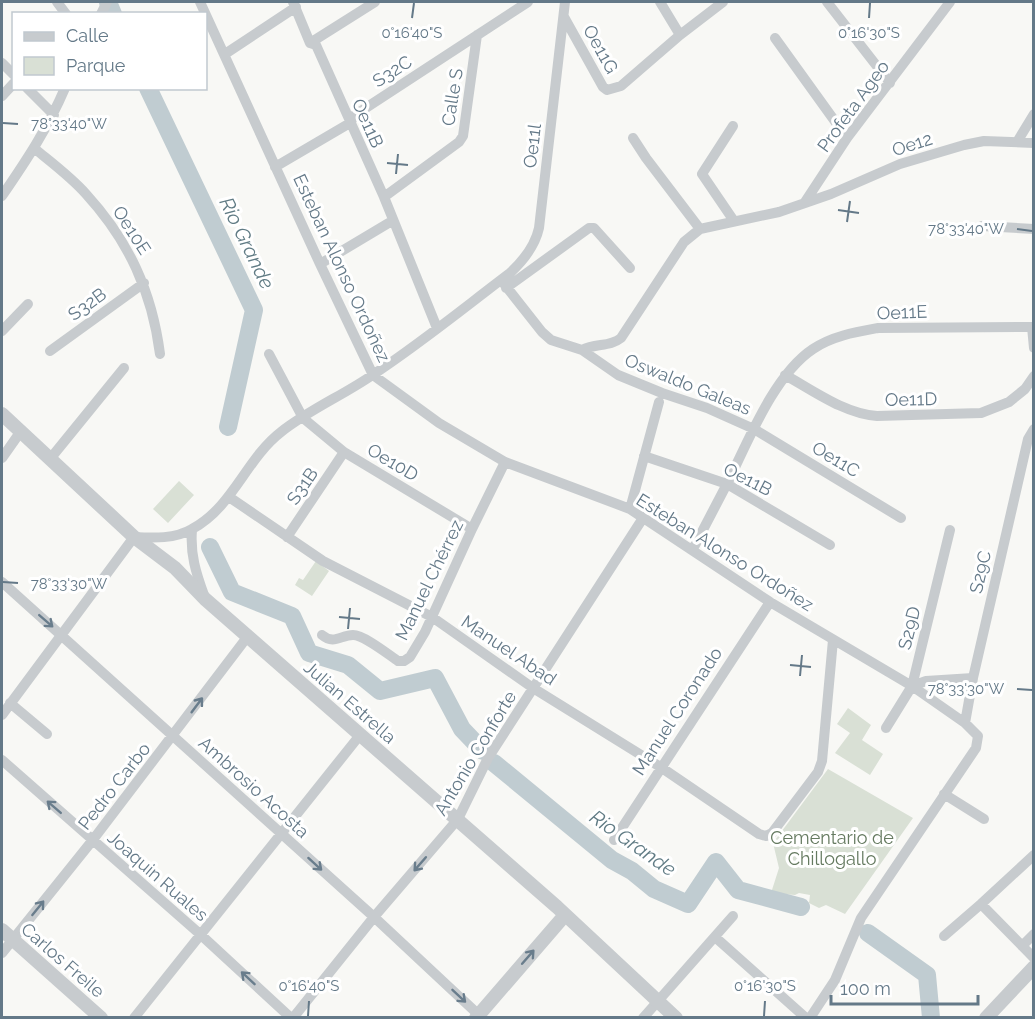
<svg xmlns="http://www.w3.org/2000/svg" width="1035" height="1019" viewBox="0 0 1035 1019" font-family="Raleway,sans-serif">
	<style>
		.green { fill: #d9e0d5 }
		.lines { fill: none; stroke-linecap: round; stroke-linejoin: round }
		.river { stroke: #c0ccd1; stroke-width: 18 }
		.minor { stroke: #c7cbce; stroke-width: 10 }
		.tertiary { stroke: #c7cbce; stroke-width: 14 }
		.oneway { stroke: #697d8c }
		.ticks { fill: none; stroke: #647988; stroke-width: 2 }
		.labels { text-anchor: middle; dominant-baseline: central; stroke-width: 6; stroke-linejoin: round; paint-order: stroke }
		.street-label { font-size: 18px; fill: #647988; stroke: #fff }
		.park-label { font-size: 18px; fill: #657a60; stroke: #fff }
		.water-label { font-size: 20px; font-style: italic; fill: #607b84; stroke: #fff }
		.ticks-label { font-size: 15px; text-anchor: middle; fill: #647988; stroke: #fff; stroke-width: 6; stroke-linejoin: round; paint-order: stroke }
	</style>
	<rect width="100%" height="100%" fill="#f8f8f5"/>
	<path class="green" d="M179 481 194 495 168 523 153 509Z
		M316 561 329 571 312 596 295 585 299 578 303 580Z
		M848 708 871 725 862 740 883 754 870 775 835 753 850 733 837 724Z
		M828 769 913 818 845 914 826 905 819 908 809 903 810 895 799 893 795 895 771 893 779 868 773 843Z"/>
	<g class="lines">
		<path class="river" d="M108 2 113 14
			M148 88 254 310 228 427
			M210 547 232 592 292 616 309 653 348 665 380 691 435 678 462 729 483 751
			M494 763 612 860 632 871 654 889 688 904 716 862 738 890 801 907
			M868 933 927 975 931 1018"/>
		<path class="minor" d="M57 2 66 14
			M200 2 320 264 373 375 439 423 505 462 630 509 770 602 912 686 965 723 978 736 976 748 861 918 835 980 810 1018
			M293 2 310 43 316 45 384 197 437 328
			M660 2 680 35
			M827 2 890 83
			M101 14 107 2
			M564 17 603 87 607 90 621 86 680 35 723 2
			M775 38 847 138
			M310 43 375 2
			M225 54 296 7
			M2 63 14 75
			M27 88 54 115
			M2 96 14 83
			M733 126 702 174 734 221
			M633 138 646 158 700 229
			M1017 142 1034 114
			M35 149C52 163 71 177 86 194 129 241 152 292 160 354
			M275 167 350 123 355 115 528 2
			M2 196C26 161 48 128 65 88
			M384 197 459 142 463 136 477 35
			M805 202 847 138 950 2
			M982 226 1034 229
			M320 264 392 221
			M501 280 542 332 551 340 582 350 618 375 662 393 707 408 754 429 901 518
			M506 288 589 228H594L630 268
			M1032 327 1034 348
			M2 331 28 304
			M582 350C596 343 610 347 621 338L684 242 700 229 779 212 831 194 900 164 964 145 984 141 1034 143
			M50 351 144 283
			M269 354 303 418 344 452 472 529
			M785 375C814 391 845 414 877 416L981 413 1009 402 1025 389 1034 376
			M644 456 727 484 830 545
			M2 458 21 431
			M50 459 124 368
			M229 497 323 561 432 617 533 688 662 768 759 834 766 836 772 833 818 772 822 761 833 640
			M630 509 659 402
			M192 530C190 554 196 573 204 595
			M287 537 344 452
			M693 549C705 526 717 503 729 480 749 439 775 374 813 349 832 336 856 332 878 328L1034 327
			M2 582 374 917 482 1018
			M322 635C334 645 341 635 353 635 364 635 389 655 398 661H404L410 657 425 632 472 529 505 462
			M912 686 926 681 973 678
			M10 703 47 734
			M2 715 134 537C154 538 175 539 192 529 233 507 246 459 281 432 310 409 344 395 374 374 421 343 465 307 510 273 524 260 535 246 539 228L565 2
			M965 723 973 678 1028 439 1034 429
			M886 728 912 686 950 530
			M2 760 201 935 291 1018
			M944 794 984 819
			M614 840 770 602
			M981 904 1034 958
			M944 936 981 904 1034 855
			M715 937 806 1018
			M1022 946 1034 934
			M2 953 92 841 248 636
			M134 1018 360 735
			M293 1018 374 917 458 819 488 758 643 518
			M643 1018 733 916"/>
		<path class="tertiary" d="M2 414 134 537 175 568 205 599 557 907 676 1018
			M2 930 101 1018
			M476 1018 565 915
			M986 1018 1034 967"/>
	</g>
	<defs><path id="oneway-shaft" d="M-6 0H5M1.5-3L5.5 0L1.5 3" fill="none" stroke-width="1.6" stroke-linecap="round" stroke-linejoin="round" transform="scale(1.5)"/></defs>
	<g class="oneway">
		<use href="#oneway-shaft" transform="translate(46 621) rotate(41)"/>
		<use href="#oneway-shaft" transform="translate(197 705) rotate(-53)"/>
		<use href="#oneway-shaft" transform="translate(54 807) rotate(-139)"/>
		<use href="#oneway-shaft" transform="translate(315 864) rotate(42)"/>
		<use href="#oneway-shaft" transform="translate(420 864) rotate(131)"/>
		<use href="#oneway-shaft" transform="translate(38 908) rotate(-51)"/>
		<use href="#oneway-shaft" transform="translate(528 957) rotate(-49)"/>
		<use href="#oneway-shaft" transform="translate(248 978) rotate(-137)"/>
		<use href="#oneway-shaft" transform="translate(459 996) rotate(43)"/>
	</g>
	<path class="ticks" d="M412 18 414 3M869 18 870 3M3 123 18 124M387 163 408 165M396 174 398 154M838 210 859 213M847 222 850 201M1017 229 1032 231M3 582 18 583M339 617 360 619M348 629 350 608M790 665 811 667M800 676 802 655M1017 689 1032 690M308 1016 309 1001M764 1016 765 1001"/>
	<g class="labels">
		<g class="street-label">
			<text transform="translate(601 49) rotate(61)">Oe11G</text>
			<text transform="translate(392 71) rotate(-33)">S32C</text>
			<text transform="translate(452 97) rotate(-81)">Calle S</text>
			<text transform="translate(853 106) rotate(-54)">Profeta Ageo</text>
			<text transform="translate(368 123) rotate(66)">Oe11B</text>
			<text transform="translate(912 144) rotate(-18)">Oe12</text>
			<text transform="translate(532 146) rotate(-83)">Oe11l</text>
			<text transform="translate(132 230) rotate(57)">Oe10E</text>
			<text transform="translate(342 268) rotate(65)">Esteban Alonso Ordoñez</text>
			<text transform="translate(87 304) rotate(-36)">S32B</text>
			<text transform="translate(902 312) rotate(-2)">Oe11E</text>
			<text transform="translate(688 384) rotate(22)">Oswaldo Galeas</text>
			<text transform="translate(911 399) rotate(-1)">Oe11D</text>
			<text transform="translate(836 459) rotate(31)">Oe11C</text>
			<text transform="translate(393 462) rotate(31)">Oe10D</text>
			<text transform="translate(748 479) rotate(27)">Oe11B</text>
			<text transform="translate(302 486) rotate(-56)">S31B</text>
			<text transform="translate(725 552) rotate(32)">Esteban Alonso Ordoñez</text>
			<text transform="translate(980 572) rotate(-77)">S29C</text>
			<text transform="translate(429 580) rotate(-64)">Manuel Chérrez</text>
			<text transform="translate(909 628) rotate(-76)">S29D</text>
			<text transform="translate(509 650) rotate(34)">Manuel Abad</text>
			<text transform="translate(350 702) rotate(41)">Julian Estrella</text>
			<text transform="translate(677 711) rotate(-57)">Manuel Coronado</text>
			<text transform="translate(475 753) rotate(-59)">Antonio Conforte</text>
			<text transform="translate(114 786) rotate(-52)">Pedro Carbo</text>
			<text transform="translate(254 787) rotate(42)">Ambrosio Acosta</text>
			<text transform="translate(158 876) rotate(41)">Joaquin Ruales</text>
			<text transform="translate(63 960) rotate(41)">Carlos Freile</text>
		</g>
		<g class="park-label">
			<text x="832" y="837">Cementario de<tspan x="832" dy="21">Chillogallo</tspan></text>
		</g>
		<g class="water-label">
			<text transform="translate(247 243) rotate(64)">Rio Grande</text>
			<text transform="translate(633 843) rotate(35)">Rio Grande</text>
		</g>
	</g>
	<g class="ticks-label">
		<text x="412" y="38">0°16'40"S</text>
		<text x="869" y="38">0°16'30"S</text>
		<text x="69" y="129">78°33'40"W</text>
		<text x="966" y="234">78°33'40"W</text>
		<text x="69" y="589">78°33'30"W</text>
		<text x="966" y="694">78°33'30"W</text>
		<text x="309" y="991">0°16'40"S</text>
		<text x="765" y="991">0°16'30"S</text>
	</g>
	<rect width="1035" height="1019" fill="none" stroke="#647988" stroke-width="6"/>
	<rect x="12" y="12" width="195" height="78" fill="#ffffff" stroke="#c1c9cf" stroke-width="1.5"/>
	<rect x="24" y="32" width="30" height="9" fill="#c7cbce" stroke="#c1c9cf" stroke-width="1.5"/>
	<text x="66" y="42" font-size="18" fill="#647988">Calle</text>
	<rect x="24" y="57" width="30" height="18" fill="#d9e0d5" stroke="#c1c9cf" stroke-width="1.5"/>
	<text x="66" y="72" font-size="18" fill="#647988">Parque</text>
	<path d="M831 995v9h147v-9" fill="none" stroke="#647988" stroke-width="3"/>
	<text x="840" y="995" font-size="18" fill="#647988" stroke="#ffffff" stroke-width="4.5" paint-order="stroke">100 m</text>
</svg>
